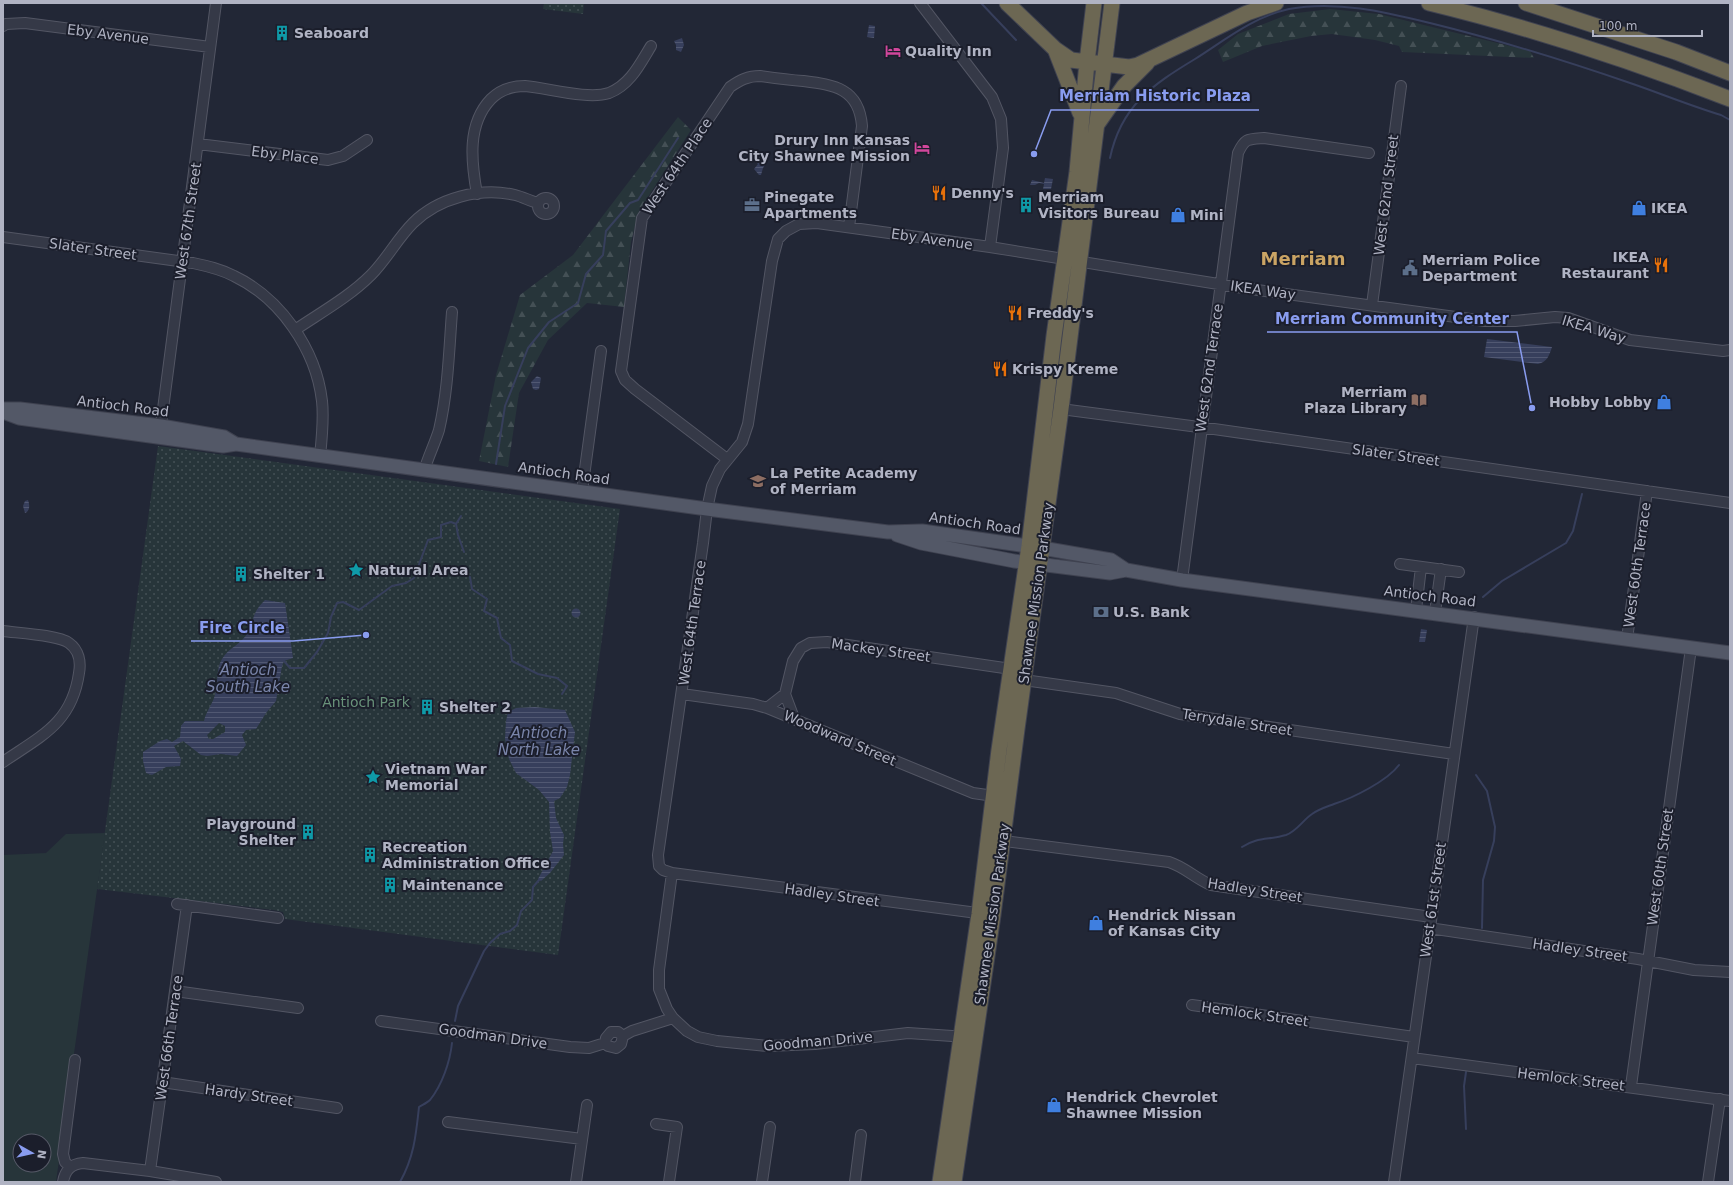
<svg xmlns="http://www.w3.org/2000/svg" width="1733" height="1185" viewBox="0 0 1733 1185" font-family="'DejaVu Sans',sans-serif">
	<style>
		.green { fill: #27353a; fill-rule: evenodd }
		.forest { fill: url(#forest-firs) }
		.park { fill: url(#park-dots) }
		.water { fill: url(#water-rules); fill-rule: evenodd }
		.lines { fill: none; stroke-linecap: round; stroke-linejoin: round }
		.stream { stroke: #373f5c; stroke-width: 2 }
		.minor-casing { stroke: #535664; stroke-width: 12 }
		.major-casing { stroke: #3f4250; stroke-width: 15 }
		.highway-casing { stroke: #404351; stroke-width: 17 }
		.minor { stroke: #353947; stroke-width: 10 }
		.major { stroke: #535867; stroke-width: 13 }
		.highway { stroke: #6c6753; stroke-width: 15 }
		.labels { text-anchor: middle; dominant-baseline: central; stroke-width: 4; stroke-linejoin: round; paint-order: stroke }
		.poi-label { font-size: 14px; font-weight: bold; fill: #b0b3c3; stroke: #1b1e2b; text-anchor: start }
		.street-label { font-size: 14px; fill: #b0b3c3; stroke: #1b1e2b }
		.park-label { font-size: 14px; fill: #69927a; stroke: #1b1e2b }
		.water-label { font-size: 15px; font-style: italic; fill: #7a85aa; stroke: #1b1e2b }
		.district-label { font-size: 18px; font-weight: bold; fill: #caa464; stroke: #1b1e2b }
		.leader { fill: none; stroke: #899cef; stroke-width: 1.5 }
		.callout-dot { fill: #899cef; stroke: #1b1e2b; stroke-width: 1.5 }
		.callout-label { font-size: 15px; text-anchor: middle; font-weight: bold; fill: #899cef; stroke: #1b1e2b; stroke-width: 4; stroke-linejoin: round; paint-order: stroke }
	</style>
	<defs>
		<pattern id="forest-firs" width="22" height="20" patternUnits="userSpaceOnUse"><rect width="22" height="20" fill="#27353a"/><path d="M5 1l3.5 6h-7zM16 11l3.5 6h-7z" fill="#445055"/></pattern>
		<pattern id="park-dots" width="8" height="8" patternUnits="userSpaceOnUse"><rect width="8" height="8" fill="#27353a"/><path d="M2 2h.1M6 6h.1" fill="none" stroke="#445055" stroke-width="1.8" stroke-linecap="round"/></pattern>
		<pattern id="water-rules" width="6" height="5" patternUnits="userSpaceOnUse"><rect width="6" height="5" fill="#373f5c"/><path d="M0 2.5h6" fill="none" stroke="#515872"/></pattern>
	</defs>
	<rect width="100%" height="100%" fill="#222736"/>
	<path class="green" d="M105 833 56 1182H3V855L46 853 66 834ZM20 1141H44V1165H20Z"/>
	<path class="forest" d="M1330 9 1379 14 1530 51 1534 58 1402 52 1399 46 1375 40 1332 34 1311 36 1262 46 1223 62 1218 50 1238 34 1289 14Z
		M678 117 691 130 639 211 631 242 624 307 587 303 548 340 519 393 508 467 479 461 496 375 520 295 573 255Z"/>
	<path class="park" d="M544 3H584L583 14 543 9Z
		M158 446 620 509 558 955 285 919 283 912 274 910 97 889Z"/>
	<path class="water" d="M869 25 875 26 874 38 867 37Z
		M682 38 684 45 681 52 676 50V45L674 41Z
		M756 152 762 153V158L767 162 763 168 761 175H759L754 169 758 164 755 161Z
		M1045 178 1053 179 1051 189H1043L1044 184 1039 183 1035 185H1030L1032 180 1044 183Z
		M1487 339 1552 347C1549 356 1547 362 1538 364L1484 357Z
		M537 376 541 378 539 389 536 390 533 389 531 382Z
		M28 500C30 505 30 511 25 513L23 506 25 501Z
		M265 600 285 603 293 658 284 661 282 666 276 701 266 713 256 729 246 730 242 735 246 745 237 756 221 754 207 756 201 755 183 741 174 746 181 759 180 766 166 767 152 775 146 773 143 761V752L160 741 167 739 172 742 180 737 181 726 185 721H204C206 712 211 706 214 698 219 685 215 671 222 659 228 648 242 644 248 632 255 617 252 613 265 600ZM219 723 225 726V732L213 739H209L207 735Z
		M571.5 613a4.5 4.5 0 1 1 9 0a4.5 4.5 0 1 1-9 0Z
		M1421 629 1427 630 1425 642H1419Z
		M535 707 565 710 575 732 570 775 567 787 560 798 554 801 556 818 564 835 563 844 564 855 550 873 541 881 538 879 553 851 550 832 549 802 539 790 516 773 509 759 505 739 506 721 508 712 516 708Z"/>
	<g class="lines">
		<path class="stream" d="M981 3 1016 40
			M1110 158C1121 106 1152 85 1195 59 1225 40 1253 17 1289 9 1336 0 1385 12 1430 23 1499 40 1566 61 1633 84 1662 94 1691 106 1721 115L1730 120
			M496 464 505 406 528 348 549 322 578 303 586 274 603 255 606 231 630 203 638 200 678 138
			M461 516 456 524 458 535 464 552
			M470 577 472 589 487 599 484 611 497 618 501 638 510 645 512 661 538 674 557 678 567 686 562 694
			M1483 597 1502 581 1566 543 1573 531 1582 494
			M284 661 290 668H304L317 652 328 633 331 617 337 603 343 602 359 610 392 586 406 583 414 578 428 540 441 537V525L451 522 456 524
			M1476 775 1487 791 1495 827 1494 841 1483 880 1482 928
			M1242 847C1257 837 1269 840 1286 835 1297 831 1303 820 1312 814 1319 809 1326 807 1334 804 1353 798 1387 781 1399 765
			M455 1021 458 1006 484 951 490 943 500 934 510 931 517 925 521 911 532 900 533 887 539 880
			M1466 1072 1464 1086 1466 1129
			M400 1182C414 1157 416 1135 419 1107 422 1105 427 1103 430 1100 442 1085 450 1062 452 1043"/>
		<defs>
			<path id="minor" d="M920 3 992 97 1001 119 1003 148 990 247
				M3 26 6 24 25 23 210 47
				M198 144 328 160 343 156 367 140
				M477 194C471 161 467 124 491 99 500 90 513 86 525 86 548 88 588 100 609 93 630 85 640 64 651 46
				M538 206a8 8 0 1 1 16 0a8 8 0 1 1-16 0Z
				M3 237 193 263C207 266 221 269 234 276 280 298 316 349 322 401 324 419 322 437 320 456
				M1372 305 1401 86
				M295 330C320 313 349 297 371 275 387 259 397 239 413 223 438 198 480 187 515 195 523 197 530 201 538 203
				M1061 409 1214 429 1730 503
				M160 432 216 3
				M727 459 635 389 625 380 621 371 642 218 730 87C740 80 748 76 760 76 774 78 788 80 803 81 834 85 859 88 862 126L849 227
				M424 471C428 457 435 443 439 430 448 391 449 351 452 312
				M582 491 601 351
				M1400 564 1459 572
				M1182 580 1238 153C1245 138 1248 139 1264 138L1369 153
				M1416 610 1421 567
				M1435 612 1441 569
				M3 631C18 633 58 635 69 643 79 650 81 662 79 673 72 723 41 736 3 762
				M1627 639 1647 491
				M1024 680 1116 693 1180 714 1454 754
				M682 694 753 704 767 708 973 793 994 796
				M785 694 794 718
				M767 708 785 694 793 661 801 648 810 643 827 642 1011 669
				M997 840 1169 862C1185 867 1196 879 1211 885L1431 917
				M672 873 985 914
				M177 904 278 918
				M1429 928 1638 959 1694 970 1730 972
				M175 991 298 1008
				M1192 1005 1414 1037
				M381 1021 570 1047 589 1048 605 1043
				M623 1036 632 1031 673 1018
				M967 1037 908 1033 815 1044 768 1046 717 1041 698 1037 687 1031 673 1018 667 1009 659 989V970L672 873 663 870 659 866 658 855 703 543 707 509 712 486 720 469 742 442 748 424 772 261 778 239 786 231 799 224 817 223 990 247 1243 288 1485 321H1515L1555 317 1568 318 1630 340 1723 351 1730 350
				M605 1043 608 1046 616 1048 621 1044 623 1036
				M605 1043 606 1038 611 1032H618L623 1036
				M1412 1058 1730 1101
				M162 1082 337 1108
				M1631 1086 1691 648
				M448 1122 582 1139
				M656 1124 677 1127 669 1182
				M70 1167 65 1162 63 1154 75 1060
				M150 1171 187 905
				M63 1182C65 1170 71 1164 83 1163L150 1171 216 1182
				M576 1182 587 1105
				M762 1182 770 1127
				M855 1182 861 1135
				M1394 1182 1474 617
				M1708 1182 1720 1099"/>
			<path id="major" d="M3 409H20L161 426 224 437 234 443
				M3 412 19 418 223 446 236 444 707 509 888 532 922 531 1042 548 1111 560 1126 570
				M897 535 921 543 1014 561 1110 573 1126 570 1182 580 1730 653"/>
			<path id="highway" d="M1007 3 1055 49 1071 60 1129 67 1138 65 1247 13 1276 3
				M1429 3C1532 28 1632 61 1730 99
				M1526 3 1676 52 1730 73
				M1055 49 1080 113
				M1098 123 1124 86 1147 63
				M940 1182 979 914 999 750 1029 546 1054 336 1077 172 1087 62 1094 3
				M954 1182 993 915 1017 729 1061 409 1112 3"/>
		</defs>
		<use href="#minor" class="minor-casing"/>
		<use href="#major" class="major-casing"/>
		<use href="#highway" class="highway-casing"/>
		<use href="#minor" class="minor"/>
		<use href="#major" class="major"/>
		<use href="#highway" class="highway"/>
	</g>
	<defs>
		<symbol id="building-bare" viewBox="-9 -9 18 18"><path d="M-4-6H4V6H1V3H-1V6H-4ZM-2.5-4.3h1.7v1.8h-1.7ZM.8-4.3h1.7v1.8H.8ZM-2.5-1h1.7V.8h-1.7ZM.8-1h1.7V.8H.8Z" fill="#0f9aa8" stroke="#1b1e2b" stroke-width="2.5" paint-order="stroke"/></symbol>
		<symbol id="hotel-bare" viewBox="-9 -9 18 18"><path d="M-6-4.5h1.5V1H6V5H4.5V3h-9V5H-6ZM-4 0a1.8 1.8 0 1 1 3.6 0ZM.5 0V-2.5h3Q6-2.5 6 0Z" fill="#d1479c" stroke="#1b1e2b" stroke-width="2.5" paint-order="stroke"/></symbol>
		<symbol id="restaurant-bare" viewBox="-9 -9 18 18"><path d="M-5-6h1v4h1v-4h1v4h1v-4h1v5L-1.5 .5V6h-2V.5L-5-1ZM5-6V6H3V1.5H1.5Q1.5-4 5-6Z" fill="#e8710a" stroke="#1b1e2b" stroke-width="2.5" paint-order="stroke"/></symbol>
		<symbol id="office-bare" viewBox="-9 -9 18 18"><path d="M-6-3h4V-5.5h4V-3h4V5H-6ZM-1-4.5V-3h2v-1.5ZM-6 0V1H6V0Z" fill="#5c6f8a" stroke="#1b1e2b" stroke-width="2.5" paint-order="stroke"/></symbol>
		<symbol id="shop-bare" viewBox="-9 -9 18 18"><path d="M-5-2.5h2.3a2.7 3.5 0 0 1 5.4 0H5L5.5 6h-11ZM-1.5-2.5h3a1.5 2.3 0 0 0-3 0Z" fill="#3f7fe0" stroke="#1b1e2b" stroke-width="2.5" paint-order="stroke"/></symbol>
		<symbol id="civic-bare" viewBox="-9 -9 18 18"><path d="M-.6-6.5H3V-4.5H.6V-3L4-1V1h2V6H-6V1h2V-1L-.6-3ZM-1.2 2.5V6h2.4V2.5Z" fill="#5c6f8a" stroke="#1b1e2b" stroke-width="2.5" paint-order="stroke"/></symbol>
		<symbol id="library-bare" viewBox="-9 -9 18 18"><path d="M-6-4Q-3-5.5-.7-3.5V5Q-3 3-6 4ZM6-4Q3-5.5 .7-3.5V5Q3 3 6 4Z" fill="#8d6e63" stroke="#1b1e2b" stroke-width="2.5" paint-order="stroke"/></symbol>
		<symbol id="school-bare" viewBox="-9 -9 18 18"><path d="M0-5L7-2L0 1L-7-2ZM-4 1L0 2.5L4 1V4Q0 6-4 4Z" fill="#8d6e63" stroke="#1b1e2b" stroke-width="2.5" paint-order="stroke"/></symbol>
		<symbol id="sight-bare" viewBox="-9 -9 18 18"><path d="M0-6L1.8-2.2L6-1.7L2.9 1.2L3.7 5.4L0 3.3L-3.7 5.4L-2.9 1.2L-6-1.7L-1.8-2.2Z" fill="#0f9aa8" stroke="#1b1e2b" stroke-width="2.5" paint-order="stroke"/></symbol>
		<symbol id="bank-bare" viewBox="-9 -9 18 18"><path d="M-6-4H6V4H-6ZM0-2.3a2.3 2.3 0 1 0 0 4.6a2.3 2.3 0 1 0 0-4.6Z" fill="#5c6f8a" stroke="#1b1e2b" stroke-width="2.5" paint-order="stroke"/></symbol>
	</defs>
	<g fill-rule="evenodd">
		<use href="#building-bare" x="271" y="22" width="22" height="22"/>
		<use href="#hotel-bare" x="882" y="40" width="22" height="22"/>
		<use href="#hotel-bare" x="911" y="137" width="22" height="22"/>
		<use href="#restaurant-bare" x="928" y="182" width="22" height="22"/>
		<use href="#office-bare" x="741" y="194" width="22" height="22"/>
		<use href="#building-bare" x="1015" y="194" width="22" height="22"/>
		<use href="#shop-bare" x="1628" y="197" width="22" height="22"/>
		<use href="#shop-bare" x="1167" y="204" width="22" height="22"/>
		<use href="#restaurant-bare" x="1650" y="254" width="22" height="22"/>
		<use href="#civic-bare" x="1399" y="257" width="22" height="22"/>
		<use href="#restaurant-bare" x="1004" y="302" width="22" height="22"/>
		<use href="#restaurant-bare" x="989" y="358" width="22" height="22"/>
		<use href="#library-bare" x="1408" y="389" width="22" height="22"/>
		<use href="#shop-bare" x="1653" y="391" width="22" height="22"/>
		<use href="#school-bare" x="747" y="470" width="22" height="22"/>
		<use href="#sight-bare" x="345" y="559" width="22" height="22"/>
		<use href="#building-bare" x="230" y="563" width="22" height="22"/>
		<use href="#bank-bare" x="1090" y="601" width="22" height="22"/>
		<use href="#building-bare" x="416" y="696" width="22" height="22"/>
		<use href="#sight-bare" x="362" y="766" width="22" height="22"/>
		<use href="#building-bare" x="297" y="821" width="22" height="22"/>
		<use href="#building-bare" x="359" y="844" width="22" height="22"/>
		<use href="#building-bare" x="379" y="874" width="22" height="22"/>
		<use href="#shop-bare" x="1085" y="912" width="22" height="22"/>
		<use href="#shop-bare" x="1043" y="1094" width="22" height="22"/>
	</g>
	<g class="labels">
		<g class="poi-label">
			<text x="294" y="33">Seaboard</text>
			<text x="905" y="51">Quality Inn</text>
			<text x="910" y="140" text-anchor="end">Drury Inn Kansas<tspan x="910" dy="16">City Shawnee Mission</tspan></text>
			<text x="951" y="193">Denny's</text>
			<text x="764" y="197">Pinegate<tspan x="764" dy="16">Apartments</tspan></text>
			<text x="1038" y="197">Merriam<tspan x="1038" dy="16">Visitors Bureau</tspan></text>
			<text x="1651" y="208">IKEA</text>
			<text x="1190" y="215">Mini</text>
			<text x="1649" y="257" text-anchor="end">IKEA<tspan x="1649" dy="16">Restaurant</tspan></text>
			<text x="1422" y="260">Merriam Police<tspan x="1422" dy="16">Department</tspan></text>
			<text x="1027" y="313">Freddy's</text>
			<text x="1012" y="369">Krispy Kreme</text>
			<text x="1407" y="392" text-anchor="end">Merriam<tspan x="1407" dy="16">Plaza Library</tspan></text>
			<text x="1652" y="402" text-anchor="end">Hobby Lobby</text>
			<text x="770" y="473">La Petite Academy<tspan x="770" dy="16">of Merriam</tspan></text>
			<text x="368" y="570">Natural Area</text>
			<text x="253" y="574">Shelter 1</text>
			<text x="1113" y="612">U.S. Bank</text>
			<text x="439" y="707">Shelter 2</text>
			<text x="385" y="769">Vietnam War<tspan x="385" dy="16">Memorial</tspan></text>
			<text x="296" y="824" text-anchor="end">Playground<tspan x="296" dy="16">Shelter</tspan></text>
			<text x="382" y="847">Recreation<tspan x="382" dy="16">Administration Office</tspan></text>
			<text x="402" y="885">Maintenance</text>
			<text x="1108" y="915">Hendrick Nissan<tspan x="1108" dy="16">of Kansas City</tspan></text>
			<text x="1066" y="1097">Hendrick Chevrolet<tspan x="1066" dy="16">Shawnee Mission</tspan></text>
		</g>
		<g class="street-label">
			<text transform="translate(108 34) rotate(7)">Eby Avenue</text>
			<text transform="translate(285 155) rotate(7)">Eby Place</text>
			<text transform="translate(677 166) rotate(-56)">West 64th Place</text>
			<text transform="translate(1386 195) rotate(-83)">West 62nd Street</text>
			<text transform="translate(188 221) rotate(-82)">West 67th Street</text>
			<text transform="translate(932 239) rotate(8)">Eby Avenue</text>
			<text transform="translate(93 249) rotate(8)">Slater Street</text>
			<text transform="translate(1263 290) rotate(8)">IKEA Way</text>
			<text transform="translate(1594 329) rotate(17)">IKEA Way</text>
			<text transform="translate(1209 368) rotate(-82)">West 62nd Terrace</text>
			<text transform="translate(123 406) rotate(7)">Antioch Road</text>
			<text transform="translate(1396 455) rotate(8)">Slater Street</text>
			<text transform="translate(564 473) rotate(8)">Antioch Road</text>
			<text transform="translate(975 523) rotate(8)">Antioch Road</text>
			<text transform="translate(1637 565) rotate(-82)">West 60th Terrace</text>
			<text transform="translate(1036 593) rotate(-82)">Shawnee Mission Parkway</text>
			<text transform="translate(1430 596) rotate(7)">Antioch Road</text>
			<text transform="translate(692 623) rotate(-82)">West 64th Terrace</text>
			<text transform="translate(881 650) rotate(8)">Mackey Street</text>
			<text transform="translate(1237 722) rotate(9)">Terrydale Street</text>
			<text transform="translate(840 738) rotate(23)">Woodward Street</text>
			<text transform="translate(1660 867) rotate(-82)">West 60th Street</text>
			<text transform="translate(1255 890) rotate(9)">Hadley Street</text>
			<text transform="translate(832 895) rotate(8)">Hadley Street</text>
			<text transform="translate(1433 900) rotate(-82)">West 61st Street</text>
			<text transform="translate(992 914) rotate(-82)">Shawnee Mission Parkway</text>
			<text transform="translate(1580 950) rotate(8)">Hadley Street</text>
			<text transform="translate(1255 1014) rotate(8)">Hemlock Street</text>
			<text transform="translate(493 1036) rotate(8)">Goodman Drive</text>
			<text transform="translate(169 1038) rotate(-82)">West 66th Terrace</text>
			<text transform="translate(818 1041) rotate(-5)">Goodman Drive</text>
			<text transform="translate(1571 1079) rotate(7)">Hemlock Street</text>
			<text transform="translate(249 1095) rotate(8)">Hardy Street</text>
		</g>
		<g class="park-label">
			<text x="366" y="702">Antioch Park</text>
		</g>
		<g class="water-label">
			<text x="248" y="670">Antioch<tspan x="248" dy="17">South Lake</tspan></text>
			<text x="539" y="733">Antioch<tspan x="539" dy="17">North Lake</tspan></text>
		</g>
		<g class="district-label">
			<text x="1303" y="258">Merriam</text>
		</g>
	</g>
	<path class="leader" d="M1034 154L1051 110H1259M1532 408L1517 332H1267M366 635L293 641H191"/>
	<g class="callout-dot">
		<circle cx="1034" cy="154" r="4"/>
		<circle cx="1532" cy="408" r="4"/>
		<circle cx="366" cy="635" r="4"/>
	</g>
	<g class="callout-label">
		<text x="1155" y="101">Merriam Historic Plaza</text>
		<text x="1392" y="324">Merriam Community Center</text>
		<text x="242" y="633">Fire Circle</text>
	</g>
	<rect width="1733" height="1185" fill="none" stroke="#b0b3c3" stroke-width="8"/>
	<g transform="translate(32 1153) rotate(98)"><circle r="19" fill="#1b1e2b" stroke="#575a68"/>
	<path d="M0-3L7 15L0 10L-7 15Z" fill="#899cef"/>
	<text y="-6" font-size="11" font-weight="bold" text-anchor="middle" fill="#b0b3c3">N</text>
	</g>
	<path d="M1593 30v6h109v-6" fill="none" stroke="#b0b3c3" stroke-width="2"/>
	<text x="1599" y="30" font-size="12" fill="#b0b3c3" stroke="#1b1e2b" stroke-width="3" paint-order="stroke">100 m</text>
</svg>
